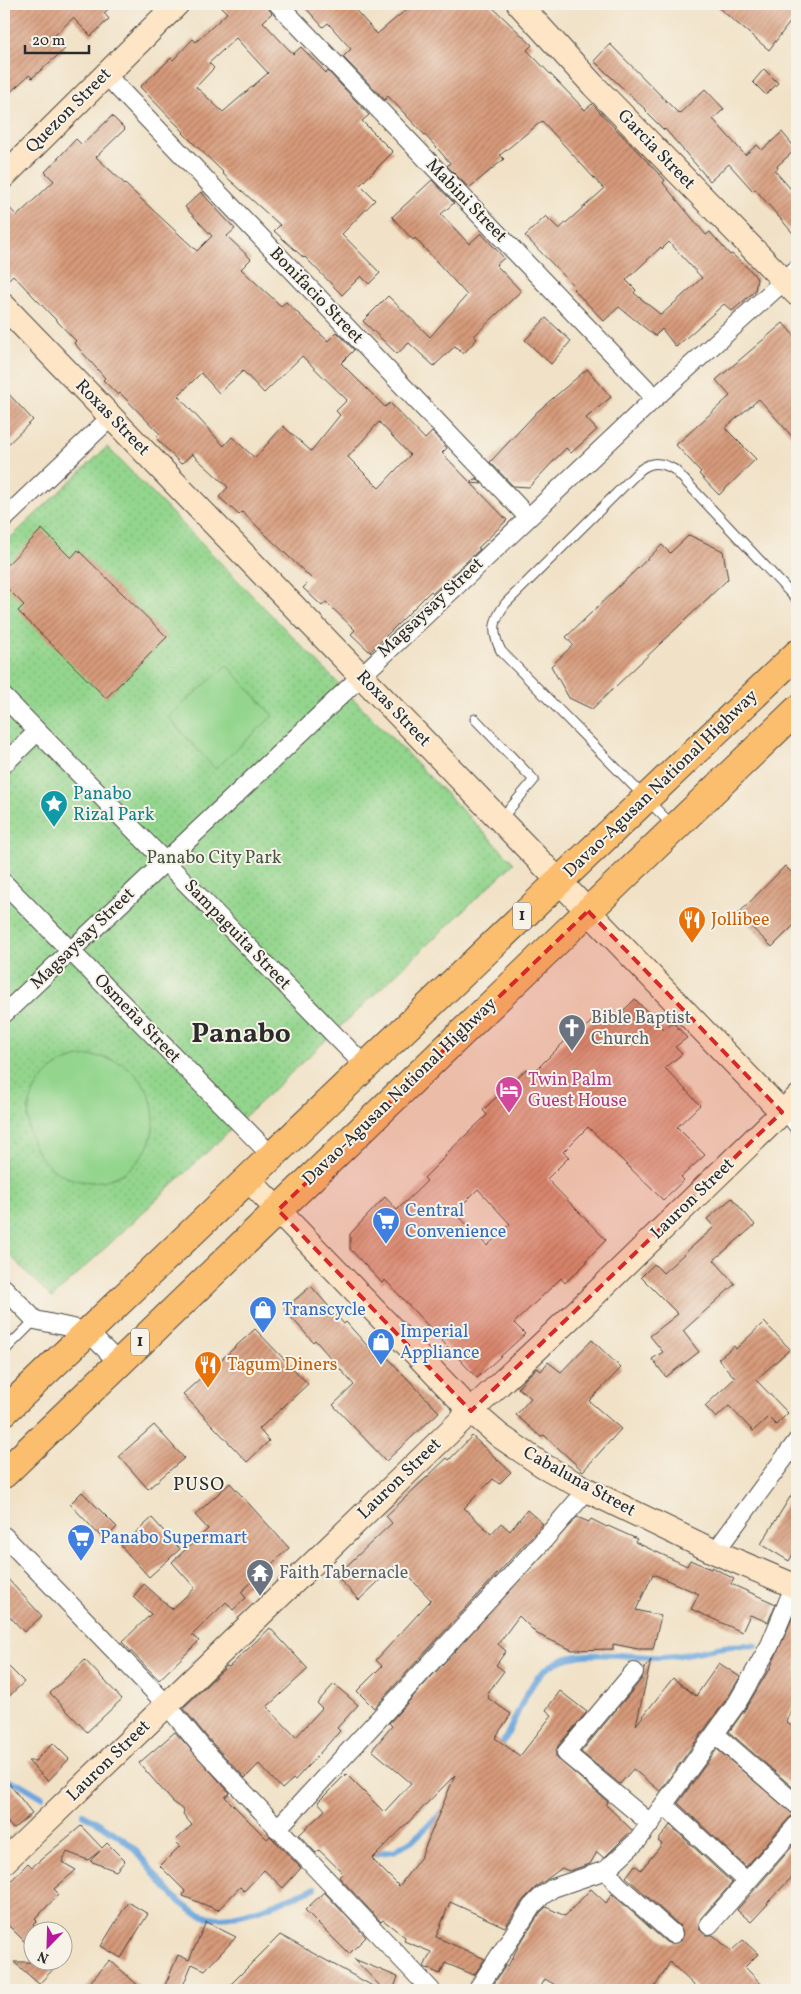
<svg xmlns="http://www.w3.org/2000/svg" width="801" height="1994" viewBox="0 0 801 1994" font-family="Vollkorn,serif">
	<style>
		.park { fill: url(#park-dots); stroke: #5f805c }
		.pitch { fill: #93d58d; stroke: #5f805c }
		.lines { fill: none; stroke-linecap: round; stroke-linejoin: round }
		.stream { stroke: #6da7dd; stroke-width: 6 }
		.building { fill: url(#building-hatch); fill-rule: evenodd }
		.lane-casing { stroke: #494642; stroke-width: 11 }
		.street-casing { stroke: #494642; stroke-width: 20 }
		.secondary-casing { stroke: #494642; stroke-width: 26 }
		.highway-casing { stroke: #494642; stroke-width: 30 }
		.lane { stroke: #fff; stroke-width: 9 }
		.street { stroke: #fff; stroke-width: 18 }
		.secondary { stroke: #fde5c5; stroke-width: 24 }
		.highway { stroke: #fbbd6e; stroke-width: 28 }
		.marked { fill: #d62828; fill-opacity: 0.2; stroke: #d62828; stroke-width: 4; stroke-dasharray: 10 6; stroke-linejoin: round }
		.labels { text-anchor: middle; dominant-baseline: central; stroke-width: 4; stroke-linejoin: round; paint-order: stroke }
		.shield { fill: #f7f3e8; stroke: #686764; stroke-width: 1 }
		.shield-label { font-size: 16px; font-weight: bold; fill: #2b2b2b }
		.street-label { font-size: 18px; fill: #2b2b2b; stroke: #f7f3e8 }
		.culture-label { font-size: 18px; fill: #0d838f; stroke: #f7f3e8; text-anchor: start }
		.park-label { font-size: 18px; fill: #455644; stroke: #f7f3e8 }
		.food-label { font-size: 18px; fill: #c56008; stroke: #f7f3e8; text-anchor: start }
		.worship-label { font-size: 18px; fill: #5b616d; stroke: #f7f3e8; text-anchor: start }
		.hotel-label { font-size: 18px; fill: #b23c85; stroke: #f7f3e8; text-anchor: start }
		.shop-label { font-size: 18px; fill: #366cbe; stroke: #f7f3e8; text-anchor: start }
		.neighbourhood-label { font-size: 19px; letter-spacing: 1px; fill: #2b2b2b; stroke: #f7f3e8 }
		.town-label { font-size: 28px; font-weight: bold; fill: #2b2b2b; stroke: #f7f3e8 }
	</style>
	<defs>
		<pattern id="park-dots" width="8" height="8" patternUnits="userSpaceOnUse" patternTransform="scale(1.25)"><rect width="8" height="8" fill="#93d58d"/><path d="M2 2h.1M6 6h.1" fill="none" stroke="#7fb77a" stroke-width="1.8" stroke-linecap="round"/></pattern>
		<pattern id="building-hatch" width="6" height="6" patternUnits="userSpaceOnUse" patternTransform="scale(1.25)"><rect width="6" height="6" fill="#d79a7a"/><path d="M-1 1l2-2M0 6l6-6M5 7l2-2" fill="none" stroke="#af7e64"/></pattern>
	</defs>
	<rect width="100%" height="100%" fill="#f7f3e8"/>
	<filter id="ink" filterUnits="userSpaceOnUse"><feTurbulence type="fractalNoise" baseFrequency=".02" numOctaves="2"/><feDisplacementMap in="SourceGraphic" scale="10" xChannelSelector="R" yChannelSelector="G"/><feConvolveMatrix kernelMatrix="1 2 1 2 8 2 1 2 1" color-interpolation-filters="sRGB"/></filter>
	<filter id="wash" filterUnits="userSpaceOnUse"><feTurbulence type="fractalNoise" baseFrequency=".0096" numOctaves="4" result="noise"/><feDisplacementMap in="SourceGraphic" scale="20" xChannelSelector="R" yChannelSelector="G"/><feGaussianBlur stdDeviation="1.12" result="paint"/><feColorMatrix in="noise" values="0 0 0 0 0 0 0 0 0 0 0 0 0 0 0 0 0 1.4 0 .05"/><feComposite in="paint" operator="in"/></filter>
	<g filter="url(#wash)">
		<rect width="100%" height="100%" fill="#f1e2c7"/>
		<path class="park" d="M107 447 514 863 52 1298 4 1249V544Z"/>
		<path class="pitch" d="M227 665 273 716 215 769 168 717Z
			M28 1119a63 63 0 1 1 126 0a63 63 0 1 1-126 0Z"/>
		<g class="lines">
			<path class="stream" d="M497 1750 504 1741C514 1722 525 1692 538 1677 567 1642 623 1658 662 1657 694 1656 724 1642 756 1646
				M4 1780 20 1784 42 1797
				M83 1814C100 1824 117 1833 131 1846 156 1870 177 1917 217 1918 244 1919 289 1898 315 1888
				M372 1854 394 1851 414 1839 443 1812"/>
		</g>
		<g id="blocks">
			<path class="building" d="M4 4H114L104 13 109 19 91 36 73 18 54 36 65 49 32 78 29 75 4 98Z
				M218 4H264L272 13 263 22 293 54 301 47 326 73 328 71 369 115 362 121 393 152 360 185 375 200 342 234 380 273 369 284 361 276 342 295 305 257 304 258 274 231 280 225 222 173 223 172 183 133 184 132 140 87 171 58 173 60 193 39 196 42 227 13ZM236 38 268 73 223 112 196 87 214 68 209 63Z
				M302 4H350L377 34 413 4H489L532 45 527 50 585 110 592 104 665 180 663 183 706 235 710 232 730 255 732 254 752 272 757 279 755 291 732 311 724 304 676 347 662 329 655 336 619 307 604 321 573 289 575 287 525 236 546 216 559 229 604 189 542 121 500 155 504 159 469 188 447 166 450 163 437 148 388 96 385 100 343 57 351 49 328 23 323 27ZM669 242 702 278 661 315 634 293 636 290 626 280 661 247 662 249Z
				M714 4H797V13L769 50Z
				M610 44 679 114 705 89 724 109 713 119 745 155 757 145 762 150 782 132 796 149 777 166 778 168 775 171 797 196V238L755 189 753 191 729 164 710 181 665 129 664 130 646 112 647 111 594 61Z
				M764 69 778 83 766 95 753 82Z
				M112 116 125 129 96 157 197 251 212 236 185 207 201 192 235 229 227 236 251 259 241 269 281 306 286 302 328 341 337 332 354 350 341 363 385 407 390 403 425 439 432 432 447 448 442 453 471 483 476 478 482 484 471 483 507 520 478 548 480 549 433 593 431 591 370 652 351 634 355 630 326 602 322 606 303 588 312 579 242 512 239 515 219 497 228 487 192 454 181 464 156 438 160 434 120 393 118 395 103 380 105 378 74 343 76 341 13 275 4 284V202L17 216 54 181 45 172 76 139 82 145ZM302 356 347 400 336 411 340 415 311 451 283 426 255 458 232 437 224 446 178 396 201 373 219 393 243 371 264 393ZM379 422 410 455 379 488 348 457Z
				M432 180 454 203 441 214 469 244 481 233 504 258 496 265 521 291 474 336 477 339 463 354 455 346 434 366 409 343 397 354 363 321 388 296 430 337 467 295 415 238 413 240 392 217Z
				M546 318 571 341 551 364 525 340Z
				M783 323 797 339V442L759 399 725 428 756 459 719 495 699 474 701 472 676 445 730 396 716 380Z
				M587 369 611 397 586 418 597 430 571 453 566 448 529 487 513 486 490 462 538 411Z
				M4 389 33 420 4 448Z
				M42 529 71 558 78 550 167 637 106 698 18 611 24 605 4 585V568Z
				M689 535 723 551 728 579 592 709 569 698 551 666 573 645 566 637 662 545 670 553Z
				M785 866 797 878V922L772 947 738 914Z
				M635 999 664 1029 673 1022 687 1038 675 1047 682 1054 665 1068 700 1105 677 1127 705 1155 681 1177 684 1180 663 1200 588 1127 563 1152 569 1157 547 1179 606 1240 586 1260 587 1262 565 1283 561 1278 514 1323 525 1334 477 1378 385 1280 382 1283 350 1249V1234L385 1197 397 1210 427 1181 424 1178 446 1156 445 1155 487 1115 483 1110 526 1069 531 1075 575 1031 578 1034 605 1009 615 1019ZM478 1189 510 1224 487 1246 455 1212Z
				M732 1198 755 1225 714 1260 735 1284 683 1331 699 1352 666 1377 652 1359 663 1352 650 1336 678 1314 641 1277 654 1264 663 1273 714 1227 707 1219Z
				M311 1286 344 1324 346 1322 380 1360 385 1355 439 1412 386 1461 333 1405 354 1385 315 1340 313 1342 284 1309Z
				M764 1322 790 1349 756 1380 788 1413 776 1425 768 1417 753 1431 729 1406 716 1418 705 1406 735 1378 718 1359 734 1346 736 1349Z
				M255 1329 308 1384 259 1429 269 1441 247 1462 183 1394Z
				M592 1340 621 1368 589 1401 621 1429 583 1471 544 1435 541 1437 516 1415 531 1398 518 1388 526 1378 537 1368 541 1371 548 1362 561 1372Z
				M154 1425 184 1458 148 1489 119 1456Z
				M472 1436 511 1472 499 1484 493 1479 464 1508 491 1534 501 1523 510 1531 527 1510 543 1524 374 1708 357 1691 382 1666 376 1660 431 1600 397 1564 359 1600 336 1576 392 1523 386 1516 447 1458 449 1460Z
				M230 1483 289 1548 241 1592 246 1598 233 1610 226 1602 192 1635 199 1641 159 1680 122 1642 151 1614 133 1597 144 1584 172 1609 195 1588 172 1562 208 1529 195 1515Z
				M797 1486V1547L789 1561 761 1544Z
				M82 1492 117 1527 104 1540 70 1504Z
				M577 1517 589 1522 591 1519 607 1527 608 1526 637 1539 635 1542 687 1566 690 1560 711 1569 712 1567 734 1579 731 1584 776 1604 768 1622 750 1615 742 1632 691 1609 699 1594 653 1574 636 1610 661 1616 653 1649H638L613 1644V1649L572 1650 537 1634 519 1616 498 1644 506 1651 496 1665 504 1671 487 1694 489 1696 488 1698 511 1714 495 1738 520 1756 552 1715 546 1710 560 1691 587 1712 558 1746 556 1752V1757L608 1802 606 1805 632 1830 604 1858 597 1852 590 1864 569 1871 562 1868 536 1887 523 1900 505 1927 450 1902 436 1937 485 1959 474 1975 445 1963 440 1974 424 1967 431 1952 404 1941 405 1937 383 1920 381 1922 339 1877 343 1873 319 1850 316 1853 299 1835 325 1810 318 1802 346 1774 384 1812 411 1783 372 1750 392 1726 389 1723ZM455 1775 421 1857 399 1886 372 1859Z
				M152 1518 180 1549 149 1577 121 1546Z
				M4 1575 42 1616 24 1632 4 1610Z
				M797 1607V1695L786 1722 797 1730V1791L729 1732 746 1708 768 1671H769Z
				M270 1628 308 1669 267 1707 296 1737 322 1708 317 1703 334 1684 358 1705 337 1728 340 1731 295 1780 293 1779 282 1789 259 1764 245 1778 211 1742 183 1708 227 1666 229 1667Z
				M85 1660 122 1699 87 1732 50 1693Z
				M651 1660 636 1725 673 1678 696 1696 719 1663 740 1677 728 1697 660 1791 633 1769 620 1784 581 1752 642 1679 644 1669Z
				M4 1662 24 1682 4 1701Z
				M175 1732 230 1793 225 1797 267 1839 270 1836 273 1839 301 1868 283 1888 264 1870 244 1891 240 1887 218 1910 183 1896 185 1891 160 1866 180 1846 175 1841 192 1825 183 1814 184 1811 173 1802 139 1763Z
				M53 1743 69 1759 48 1781 28 1761H35Z
				M717 1749 794 1815 789 1818 746 1867 678 1803Z
				M4 1777 32 1813 13 1829 4 1818Z
				M670 1825 732 1883 701 1918 699 1923V1929L706 1935H713L731 1951 743 1940 758 1954 745 1967 767 1990H699L670 1962 653 1990H564L545 1979 539 1990H490L506 1965 508 1966 519 1945 540 1913 546 1907 565 1916 591 1889 606 1903 612 1894 666 1942 671 1944 681 1941 683 1936 680 1926 626 1877 635 1865 641 1870 662 1844 658 1841Z
				M81 1826 102 1848 107 1843 125 1861 116 1871 90 1861 100 1851 88 1860 67 1852 62 1862 76 1870 54 1889 59 1894 35 1919 37 1921 33 1925 39 1931 32 1932V1938L27 1944 4 1921V1888L28 1863 32 1867Z
				M797 1841V1872L767 1903 768 1904 751 1922 737 1910Z
				M324 1892 366 1937 349 1954 305 1910Z
				M128 1902 148 1914 121 1958 101 1946Z
				M206 1922 236 1937 205 1970 192 1964 181 1990H163L178 1955 189 1960Z
				M280 1935 380 1990H228L232 1985 231 1984Z
				M354 1959 398 1977 393 1990H384Z
				M110 1960 143 1990H83Z
				M14 1962H60L39 1984Z"/>
		</g>
	</g>
	<g filter="url(#ink)">
		<use href="#blocks" fill-opacity="0" stroke="#494642" stroke-width="1"/>
		<g class="lines">
			<defs>
				<path id="lane" d="M475 719 534 780 500 820
					M672 825 501 651C491 631 493 620 506 603L640 470C652 461 662 462 675 470L797 600
					M782 1112 797 1132
					M4 1351 35 1320"/>
				<path id="street" d="M278 4 655 398
					M105 74 528 517
					M4 519 111 417
					M4 697 365 1066
					M4 764 37 732
					M4 883 271 1155
					M4 1014 655 398 797 269
					M4 1288 35 1320 87 1331 119 1363
					M4 1536 167 1705 203 1749 431 1990
					M715 1552 797 1441
					M634 1672 566 1753 651 1824
					M715 1734 797 1805
					M664 1805 747 1882
					M277 1829 542 1542 587 1490
					M606 1870 618 1885 673 1934
					M709 1925 797 1825
					M477 1990 532 1906 542 1896 553 1888 606 1870 638 1840 737 1703 770 1645 794 1587"/>
				<path id="secondary" d="M519 4 593 85 797 294
					M4 176 177 4
					M4 306 782 1112
					M247 1178 471 1411 500 1436 544 1466 587 1490 715 1552 797 1587
					M4 1862 471 1411 587 1302 797 1098"/>
				<path id="highway" d="M4 1412 797 654
					M4 1474 797 710"/>
			</defs>
			<use href="#lane" class="lane-casing"/>
			<use href="#street" class="street-casing"/>
			<use href="#secondary" class="secondary-casing"/>
			<use href="#highway" class="highway-casing"/>
			<use href="#lane" class="lane"/>
			<use href="#street" class="street"/>
			<use href="#secondary" class="secondary"/>
			<use href="#highway" class="highway"/>
		</g>
	</g>
	<path class="marked" d="M588 911 782 1112 471 1411 278 1210Z"/>
	<defs>
		<symbol id="sight-pin" viewBox="-11 -11 22 30"><path d="M0 17L-7.5 6A9.5 9.5 0 1 1 7.5 6Z" fill="#0f9aa8" stroke="#f7f3e8"/><path d="M0-6L1.8-2.2L6-1.7L2.9 1.2L3.7 5.4L0 3.3L-3.7 5.4L-2.9 1.2L-6-1.7L-1.8-2.2Z" fill="#fff"/></symbol>
		<symbol id="restaurant-pin" viewBox="-11 -11 22 30"><path d="M0 17L-7.5 6A9.5 9.5 0 1 1 7.5 6Z" fill="#e8710a" stroke="#f7f3e8"/><path d="M-5-6h1v4h1v-4h1v4h1v-4h1v5L-1.5 .5V6h-2V.5L-5-1ZM5-6V6H3V1.5H1.5Q1.5-4 5-6Z" fill="#fff"/></symbol>
		<symbol id="church-pin" viewBox="-11 -11 22 30"><path d="M0 17L-7.5 6A9.5 9.5 0 1 1 7.5 6Z" fill="#6b7280" stroke="#f7f3e8"/><path d="M-1.2-6h2.4v3.5h3.3v2.4h-3.3V6h-2.4V-.1h-3.3v-2.4h3.3Z" fill="#fff"/></symbol>
		<symbol id="hotel-pin" viewBox="-11 -11 22 30"><path d="M0 17L-7.5 6A9.5 9.5 0 1 1 7.5 6Z" fill="#d1479c" stroke="#f7f3e8"/><path d="M-6-4.5h1.5V1H6V5H4.5V3h-9V5H-6ZM-4 0a1.8 1.8 0 1 1 3.6 0ZM.5 0V-2.5h3Q6-2.5 6 0Z" fill="#fff"/></symbol>
		<symbol id="supermarket-pin" viewBox="-11 -11 22 30"><path d="M0 17L-7.5 6A9.5 9.5 0 1 1 7.5 6Z" fill="#3f7fe0" stroke="#f7f3e8"/><path d="M-6-5.5h2.5l.6 2H6L4.5 2H-2.5L-4.4-4H-6ZM-1.5 3.2a1.3 1.3 0 1 0 .1 0ZM3 3.2a1.3 1.3 0 1 0 .1 0Z" fill="#fff"/></symbol>
		<symbol id="shop-pin" viewBox="-11 -11 22 30"><path d="M0 17L-7.5 6A9.5 9.5 0 1 1 7.5 6Z" fill="#3f7fe0" stroke="#f7f3e8"/><path d="M-5-2.5h2.3a2.7 3.5 0 0 1 5.4 0H5L5.5 6h-11ZM-1.5-2.5h3a1.5 2.3 0 0 0-3 0Z" fill="#fff"/></symbol>
		<symbol id="temple-pin" viewBox="-11 -11 22 30"><path d="M0 17L-7.5 6A9.5 9.5 0 1 1 7.5 6Z" fill="#6b7280" stroke="#f7f3e8"/><path d="M0-6L5-2H3V0L6.5 2.5H4V6H1.5V3h-3V6H-4V2.5H-6.5L-3 0V-2H-5Z" fill="#fff"/></symbol>
	</defs>
	<g fill-rule="evenodd">
		<use href="#sight-pin" x="38" y="788" width="32" height="43"/>
		<use href="#restaurant-pin" x="676" y="904" width="32" height="43"/>
		<use href="#church-pin" x="556" y="1012" width="32" height="43"/>
		<use href="#hotel-pin" x="493" y="1074" width="32" height="43"/>
		<use href="#supermarket-pin" x="370" y="1205" width="32" height="43"/>
		<use href="#shop-pin" x="247" y="1294" width="32" height="43"/>
		<use href="#shop-pin" x="365" y="1326" width="32" height="43"/>
		<use href="#restaurant-pin" x="192" y="1349" width="32" height="43"/>
		<use href="#supermarket-pin" x="65" y="1522" width="32" height="43"/>
		<use href="#temple-pin" x="244" y="1557" width="32" height="43"/>
	</g>
	<g class="labels">
		<g class="shield">
			<rect x="513" y="902.5" width="18" height="27" rx="4"/>
			<rect x="131" y="1328.5" width="18" height="27" rx="4"/>
		</g>
		<g class="shield-label">
			<text x="522" y="916">1</text>
			<text x="140" y="1342">1</text>
		</g>
		<g class="street-label">
			<text transform="translate(69 111) rotate(-45)">Quezon Street</text>
			<text transform="translate(656 150) rotate(46)">Garcia Street</text>
			<text transform="translate(466 201) rotate(46)">Mabini Street</text>
			<text transform="translate(316 296) rotate(46)">Bonifacio Street</text>
			<text transform="translate(112 418) rotate(46)">Roxas Street</text>
			<text transform="translate(431 608) rotate(-43)">Magsaysay Street</text>
			<text transform="translate(393 709) rotate(46)">Roxas Street</text>
			<text transform="translate(661 784) rotate(-44)">Davao-Agusan National Highway</text>
			<text transform="translate(237 935) rotate(46)">Sampaguita Street</text>
			<text transform="translate(83 939) rotate(-44)">Magsaysay Street</text>
			<text transform="translate(137 1019) rotate(46)">Osmeña Street</text>
			<text transform="translate(400 1092) rotate(-44)">Davao-Agusan National Highway</text>
			<text transform="translate(693 1199) rotate(-44)">Lauron Street</text>
			<text transform="translate(400 1479) rotate(-44)">Lauron Street</text>
			<text transform="translate(579 1482) rotate(29)">Cabaluna Street</text>
			<text transform="translate(109 1761) rotate(-44)">Lauron Street</text>
		</g>
		<g class="culture-label">
			<text x="73" y="794">Panabo<tspan x="73" dy="21">Rizal Park</tspan></text>
		</g>
		<g class="park-label">
			<text x="214" y="858">Panabo City Park</text>
		</g>
		<g class="food-label">
			<text x="711" y="920">Jollibee</text>
			<text x="227" y="1365">Tagum Diners</text>
		</g>
		<g class="worship-label">
			<text x="591" y="1018">Bible Baptist<tspan x="591" dy="21">Church</tspan></text>
			<text x="279" y="1573">Faith Tabernacle</text>
		</g>
		<g class="hotel-label">
			<text x="528" y="1080">Twin Palm<tspan x="528" dy="21">Guest House</tspan></text>
		</g>
		<g class="shop-label">
			<text x="405" y="1211">Central<tspan x="405" dy="21">Convenience</tspan></text>
			<text x="282" y="1310">Transcycle</text>
			<text x="400" y="1332">Imperial<tspan x="400" dy="21">Appliance</tspan></text>
			<text x="100" y="1538">Panabo Supermart</text>
		</g>
		<g class="neighbourhood-label">
			<text x="199" y="1485">PUSO</text>
		</g>
		<g class="town-label">
			<text x="241" y="1034">Panabo</text>
		</g>
	</g>
	<rect width="801" height="1994" fill="none" stroke="#f7f3e8" stroke-width="20"/>
	<g transform="translate(48 1946) rotate(203)"><circle r="24" fill="#f7f3e8" stroke="#a5a39c"/>
	<path d="M0-4L9 19L0 12L-9 19Z" fill="#b5179e"/>
	<text y="-8" font-size="14" font-weight="bold" text-anchor="middle" fill="#2b2b2b">N</text>
	</g>
	<path d="M25 45v8h64v-8" fill="none" stroke="#2b2b2b" stroke-width="2.5"/>
	<text x="32" y="45" font-size="15" fill="#2b2b2b" stroke="#f7f3e8" stroke-width="4" paint-order="stroke">20 m</text>
</svg>
